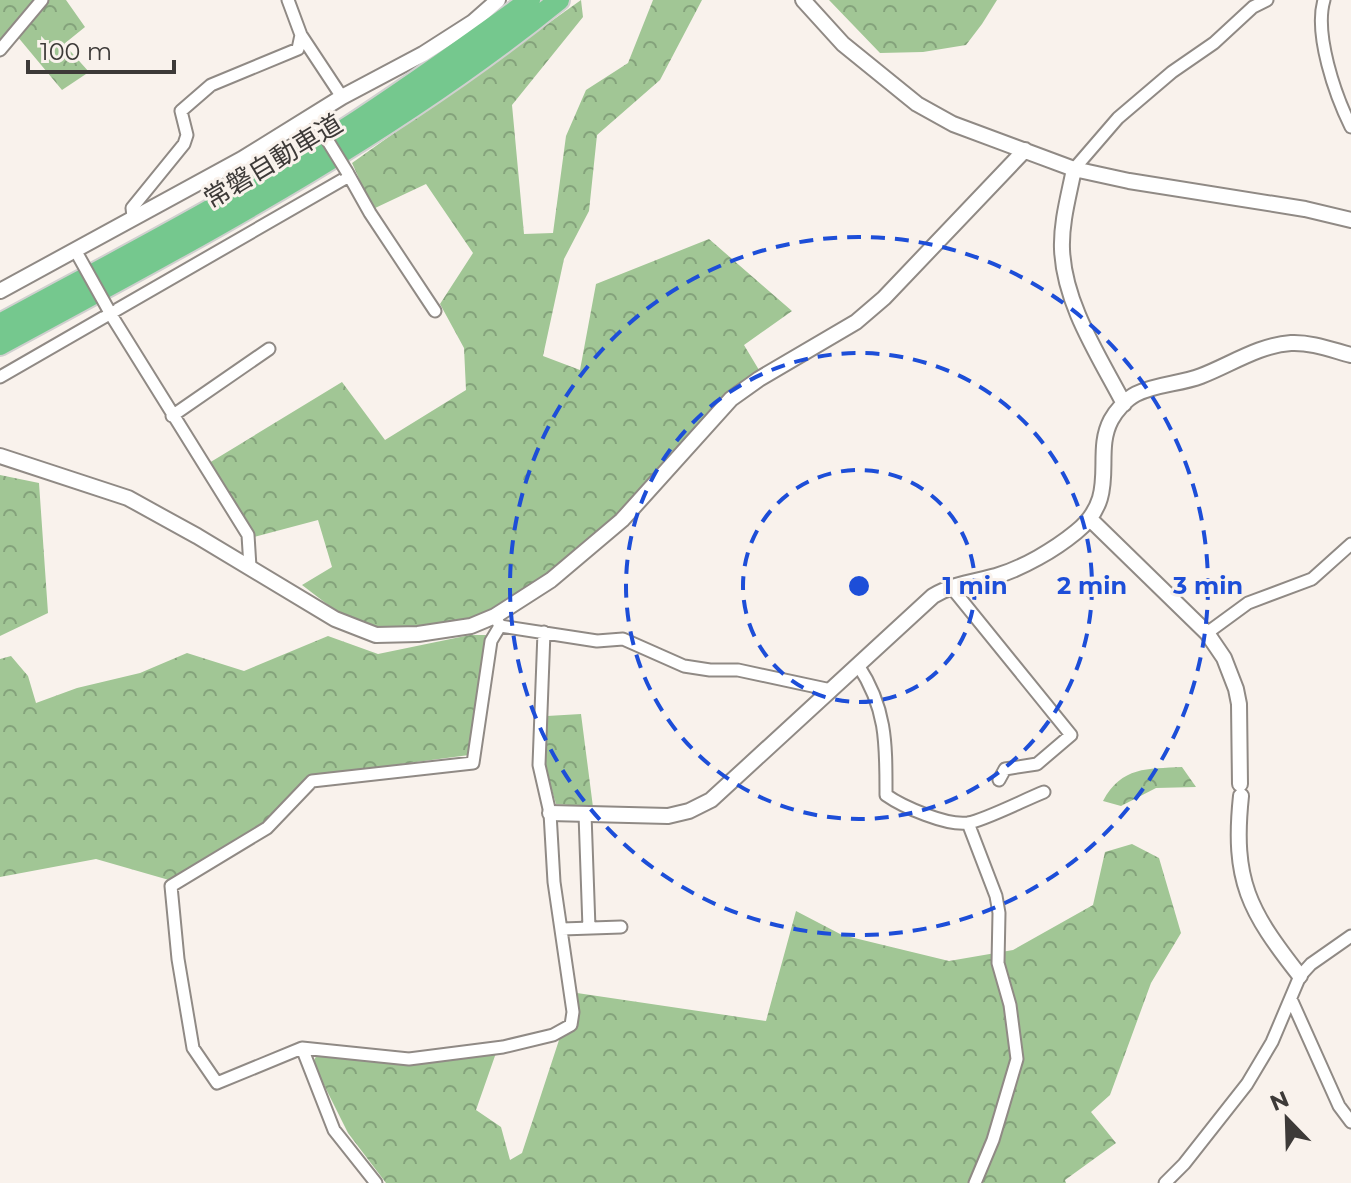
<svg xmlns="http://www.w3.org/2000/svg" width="1351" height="1183" viewBox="0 0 1351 1183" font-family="Montserrat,'Noto Sans JP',sans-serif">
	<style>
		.forest { fill: url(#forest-crowns) }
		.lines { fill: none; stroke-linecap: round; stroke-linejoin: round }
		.street-casing { stroke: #908a85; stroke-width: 15 }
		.secondary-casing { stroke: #908a85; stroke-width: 18 }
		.highway-casing { stroke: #d0d0cf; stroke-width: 24 }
		.street { stroke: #fff; stroke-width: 11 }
		.secondary { stroke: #fff; stroke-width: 14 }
		.highway { stroke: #75c88e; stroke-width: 20 }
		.street-bridge-casing { stroke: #908a85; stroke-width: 15; stroke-linecap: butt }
		.street-bridge { stroke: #fff; stroke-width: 11 }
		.ring { fill: none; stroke: #1d4ed8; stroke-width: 4; stroke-dasharray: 14 10 }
		.labels { text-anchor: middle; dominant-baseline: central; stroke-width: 6; stroke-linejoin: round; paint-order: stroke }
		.street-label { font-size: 26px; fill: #3d3a38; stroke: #f9f2ec }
		.centre { fill: #1d4ed8; stroke: #f9f2ec; stroke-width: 4 }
		.ring-label { font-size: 24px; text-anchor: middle; font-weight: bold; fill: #1d4ed8; stroke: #f9f2ec; stroke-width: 6; stroke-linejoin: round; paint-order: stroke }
	</style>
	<defs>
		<pattern id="forest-crowns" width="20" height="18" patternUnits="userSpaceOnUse" patternTransform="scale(2)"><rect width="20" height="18" fill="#a1c695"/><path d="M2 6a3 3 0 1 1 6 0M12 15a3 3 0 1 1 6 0" fill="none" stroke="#84a27b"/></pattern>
	</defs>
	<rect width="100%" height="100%" fill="#f9f2ec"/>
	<path class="forest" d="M0 0H66L85 27 64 44 89 72 62 90 12 30 0 43Z
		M581 0 583 17 512 105 524 234 553 233 566 136 586 90 628 63 653 0H702L660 80 597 135 589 211 564 259 543 356 580 370 596 284 709 239 792 311 744 345 759 370 726 397 619 516 549 577 491 611 468 621 418 628H377L336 611 302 585 332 567 318 520 250 538 209 463 342 382 385 440 466 390 464 348 440 304 473 253 426 184 373 209 352 163Z
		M829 0H997L982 24 966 45 923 52 880 53Z
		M0 475 39 483 48 613 0 636Z
		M470 635H486L469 755 311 776 260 825 169 880 96 859 0 877V659L11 656 28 676 36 703 77 688 140 673 187 653 244 671 328 636 378 654Z
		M581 714 593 807 556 804 544 764 547 716Z
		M1182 767 1196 787 1156 788 1121 806 1103 801C1122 766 1147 769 1182 767Z
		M1132 844 1159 858 1181 933 1151 983 1110 1095 1091 1112 1116 1143 1065 1180 1066 1183H386L348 1133 313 1063 317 1054 409 1063 496 1053 476 1110 501 1127 510 1160 522 1153 560 1037 576 1027 577 993 766 1021 796 911 842 935 949 961 1013 950 1093 905 1105 852Z"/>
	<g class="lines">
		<defs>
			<path id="street" d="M288 0 301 35 342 97
				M1324 0C1314 34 1335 95 1351 127
				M0 50 42 0
				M1074 169 1118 118 1172 72 1214 43 1253 7 1267 0
				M347 172 370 213 435 311
				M133 217 132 208 184 144 187 135 181 111 211 85 298 49 301 35
				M108 310 248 535 250 567
				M0 377 349 176
				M172 416 269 349
				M951 587 1071 735 1037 764 1005 769 999 780
				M497 620 500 626 597 641 623 639 684 666 710 670H738L831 690
				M500 626 491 641 473 763 312 781 267 828 171 886 178 959 193 1048 217 1083 302 1048 409 1059 503 1047 553 1035 571 1025 573 1012 554 882 550 813 539 765 544 632
				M1207 633 1248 603 1312 579 1351 544
				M858 665C887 709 886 744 886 795 903 807 947 826 968 823 985 820 1026 799 1044 792
				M585 814 589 928
				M968 823 996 896 999 913 998 963 1010 1005 1017 1059 993 1140 975 1183
				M562 929 621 927
				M1291 999 1339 1106 1351 1122
				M302 1048 334 1130 376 1183
				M1165 1183 1184 1164 1247 1084 1272 1042 1300 976 1311 964 1351 936"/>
			<path id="secondary" d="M803 0 843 44 917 104 953 124 1074 169 1129 181 1305 209 1351 220
				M1074 169C1069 195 1061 222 1062 249 1064 304 1099 356 1124 404
				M0 291 242 159 342 97 423 54 473 22 498 0
				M0 456 128 498 197 536 335 619 376 635 418 634 471 626 495 616 551 580 622 520 731 399 759 379 856 322 884 298 1025 150
				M1090 519 1207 633 1224 658 1236 689 1239 704 1240 784
				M1241 796C1232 881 1249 911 1300 976
				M550 813 668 816 689 811 711 800 933 596C953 584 974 582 996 576 1023 568 1054 550 1076 532 1121 496 1092 456 1111 420 1116 411 1126 399 1136 394 1156 384 1180 384 1201 376 1230 365 1259 345 1291 343 1311 342 1332 350 1351 355"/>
			<path id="highway" d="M0 324C114 262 231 202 340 132 405 90 468 45 530 0
				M0 345C190 242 391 137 559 0"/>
		</defs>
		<use href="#street" class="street-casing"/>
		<use href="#secondary" class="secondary-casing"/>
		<use href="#highway" class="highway-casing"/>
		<use href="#street" class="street"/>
		<use href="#secondary" class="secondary"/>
		<use href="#highway" class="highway"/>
		<defs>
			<path id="street-bridge" d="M315 120 347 172
				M79 257 108 309"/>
		</defs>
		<use href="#street-bridge" class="street-bridge-casing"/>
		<use href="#street-bridge" class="street-bridge"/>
	</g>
	<g class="ring">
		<circle cx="859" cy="586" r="116"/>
		<circle cx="859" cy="586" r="233"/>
		<circle cx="859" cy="586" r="349"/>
	</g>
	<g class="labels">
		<g class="street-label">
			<text transform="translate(273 161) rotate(-31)">常磐自動車道</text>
		</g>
	</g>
	<circle cx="859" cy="586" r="12" class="centre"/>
	<g class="ring-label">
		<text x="975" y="594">1 min</text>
		<text x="1092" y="594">2 min</text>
		<text x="1208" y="594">3 min</text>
	</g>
	<g transform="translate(1287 1119) rotate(337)" stroke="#f9f2ec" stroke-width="6" paint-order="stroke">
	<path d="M0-6L14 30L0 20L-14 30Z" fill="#3d3a38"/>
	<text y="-12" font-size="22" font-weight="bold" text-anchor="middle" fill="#3d3a38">N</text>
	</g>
	<path d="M28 60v12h146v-12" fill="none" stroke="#3d3a38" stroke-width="4"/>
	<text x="40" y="60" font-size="24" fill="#3d3a38" stroke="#f9f2ec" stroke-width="6" paint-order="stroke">100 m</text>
</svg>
